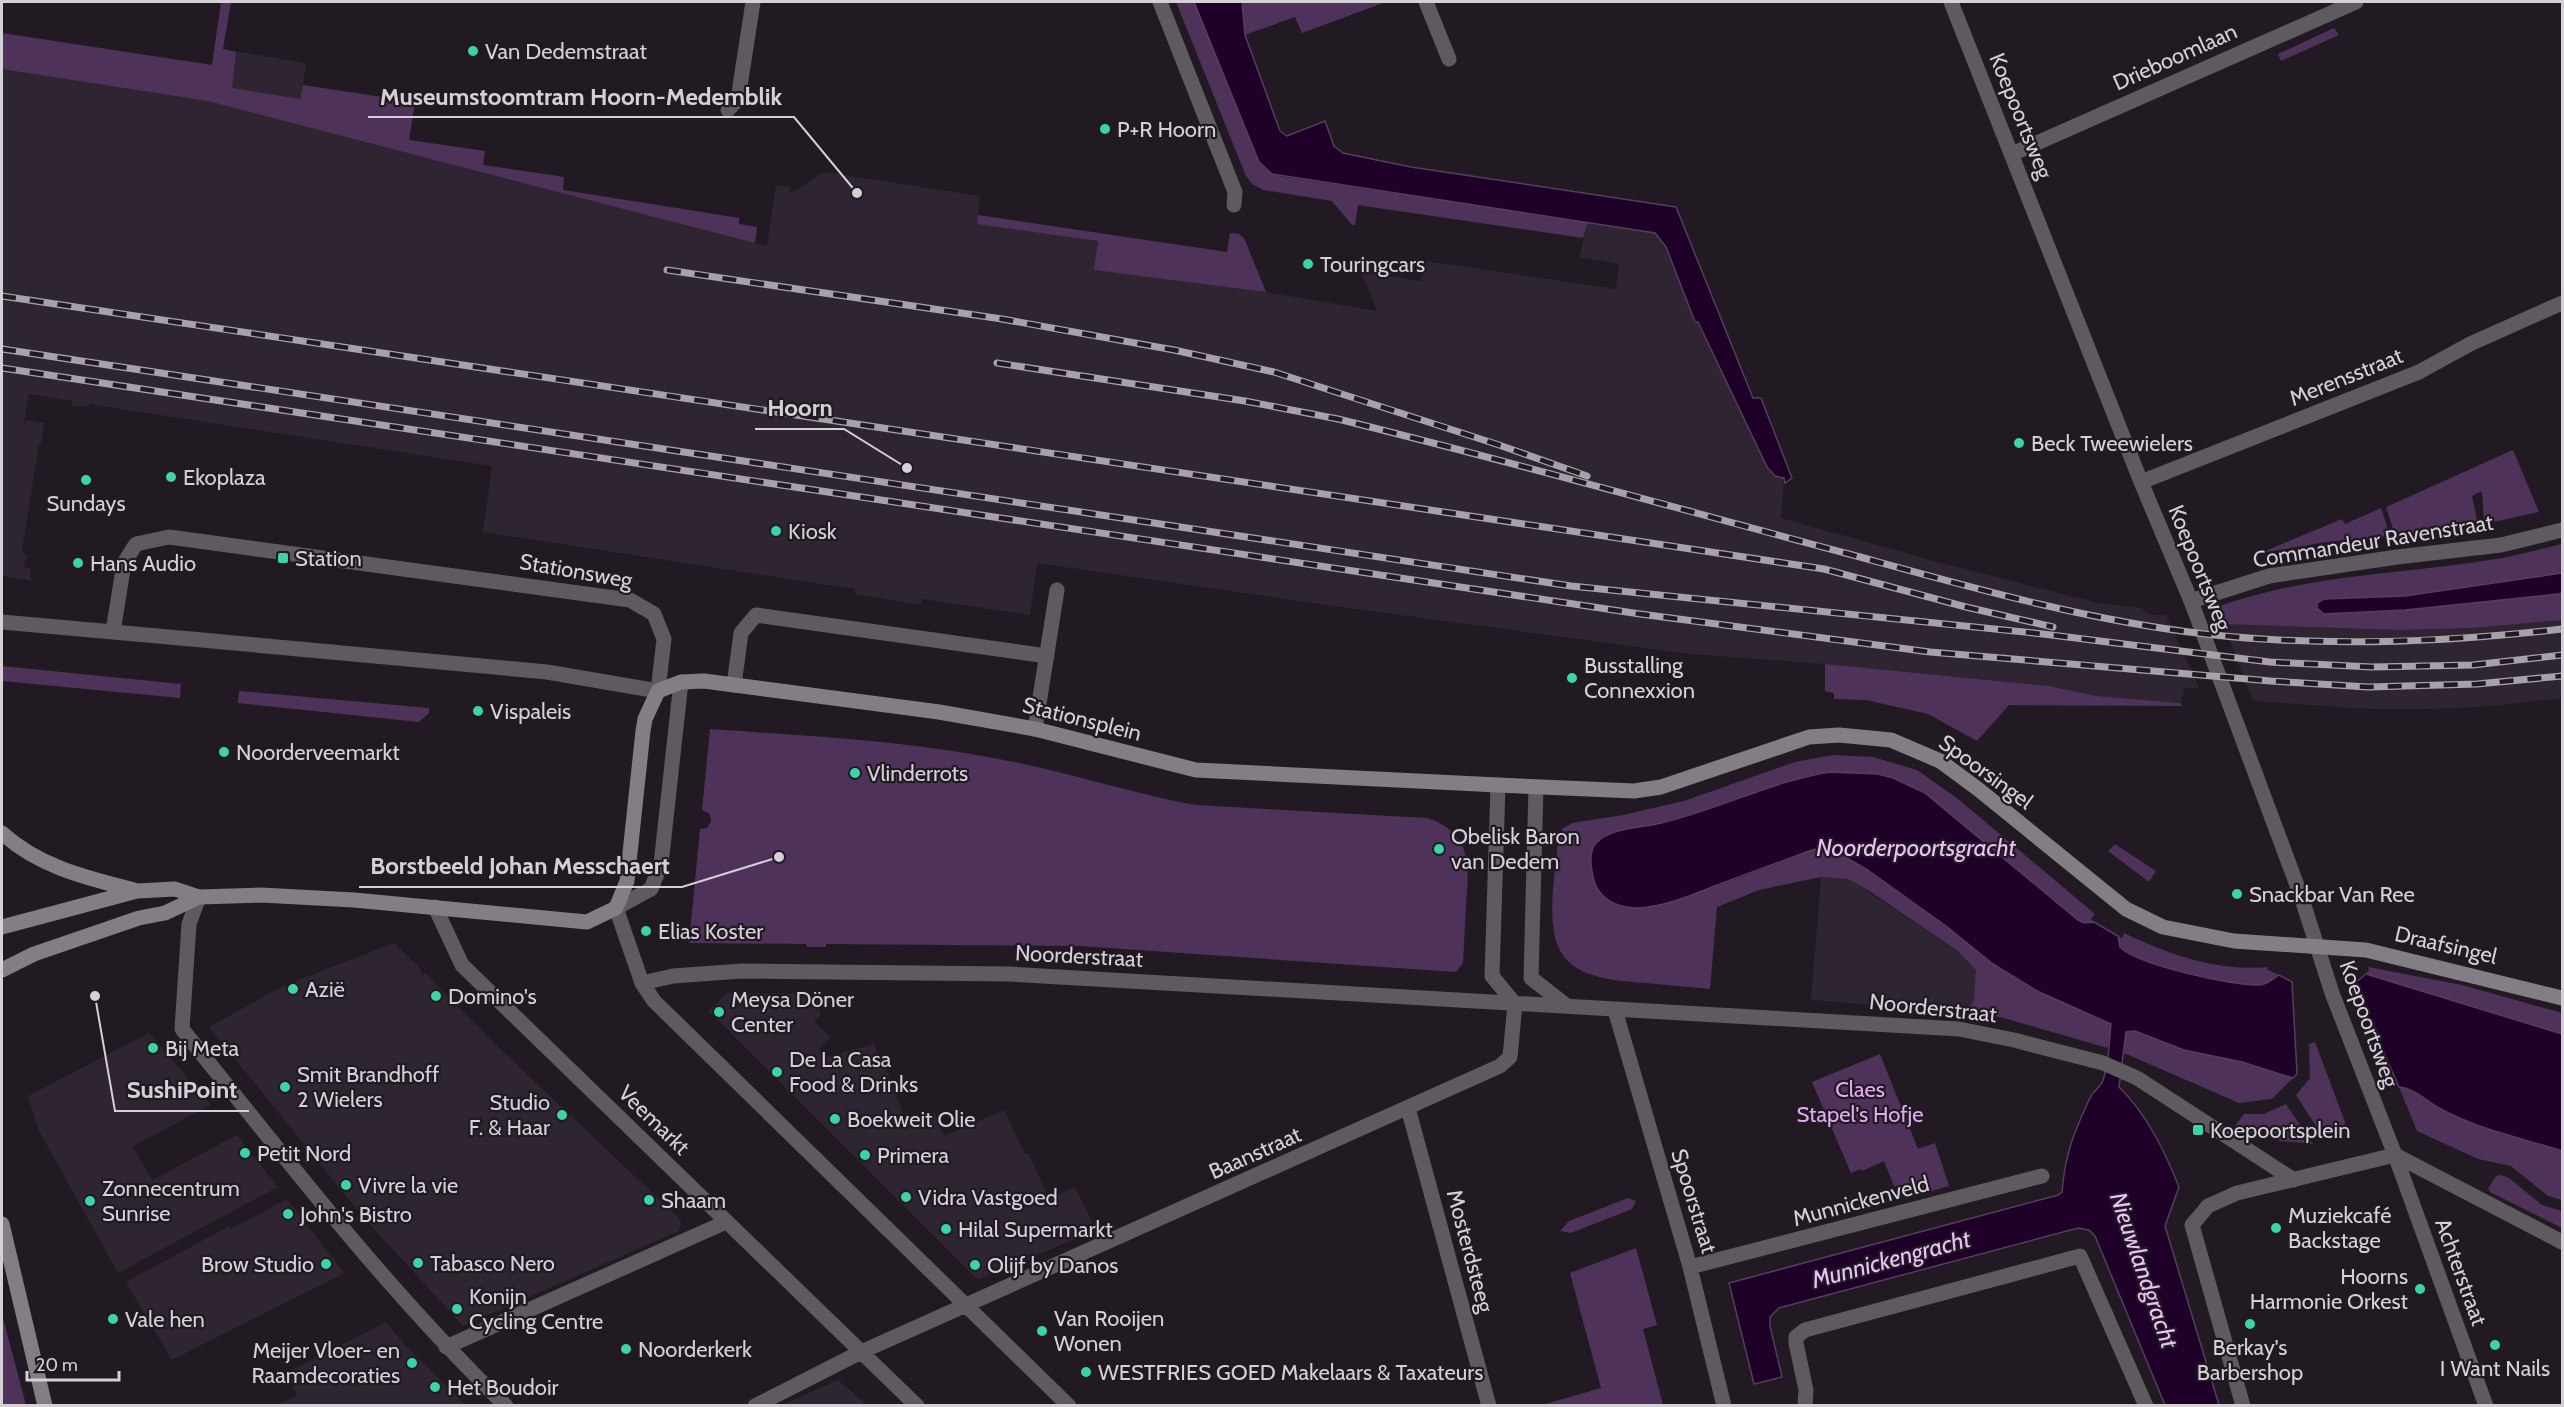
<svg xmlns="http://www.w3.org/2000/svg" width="2564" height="1407" viewBox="0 0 2564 1407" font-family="Cabin,sans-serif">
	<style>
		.built { fill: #2f2432 }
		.green { fill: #4f3259 }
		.water { fill: #1e0028; stroke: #553e5c; stroke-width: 1.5 }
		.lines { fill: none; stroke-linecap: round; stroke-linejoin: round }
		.lane { stroke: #5e5a5f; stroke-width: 15 }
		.street { stroke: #5e5a5f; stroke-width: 15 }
		.secondary { stroke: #837e85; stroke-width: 15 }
		.rail-casing { stroke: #a7a2a9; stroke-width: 7 }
		.rail { stroke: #211a23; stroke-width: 4.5; stroke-dasharray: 14; stroke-linecap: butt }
		.poi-dot { fill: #3bd4a4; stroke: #211a23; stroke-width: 2 }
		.labels { text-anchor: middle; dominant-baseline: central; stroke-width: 4.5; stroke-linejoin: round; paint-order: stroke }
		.poi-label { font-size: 22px; fill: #d4d0d6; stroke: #211a23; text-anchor: start }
		.street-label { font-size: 22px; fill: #d4d0d6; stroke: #211a23 }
		.park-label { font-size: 22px; fill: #e2aaf5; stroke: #211a23 }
		.water-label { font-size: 24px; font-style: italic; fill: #ebc1fa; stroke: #211a23 }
		.leader { fill: none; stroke: #d4d0d6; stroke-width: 2 }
		.callout-dot { fill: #d4d0d6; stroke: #211a23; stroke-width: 2 }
		.callout-label { font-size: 24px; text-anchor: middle; font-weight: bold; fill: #d4d0d6; stroke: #211a23; stroke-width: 4.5; stroke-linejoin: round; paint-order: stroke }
	</style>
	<rect width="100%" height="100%" fill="#211a23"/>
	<path class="built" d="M214 48 306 63 303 85 415 102 409 140 485 151 483 165 564 177 563 190 739 218V224L757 227 755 243 767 246 776 185 790 187V194L824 172 980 196 978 215 1227 252 1230 233 1239 234 1244 238 1266 292 1377 311 1361 272 1421 281 1425 261 1616 289 1619 264 1579 257 1588 223 1655 233 1665 247 1695 321 1698 322 1784 478 1781 518 1945 564 2098 603 2141 608 2151 615H2166L2199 688H2184L2181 703 2097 696 2049 686 1825 664 1689 654 1327 605 1037 563 1030 615 922 599 921 603 917 604 859 595 855 593V589L828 585 483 532 492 466 89 404 88 409 86 406H72V401L29 394 23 427 26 420 44 423 41 444H39L22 551 27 557 23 564 26 568H31L30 576 33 581 2 576V53L210 84Z
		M2562 620V698L2492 706 2431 709H2370L2253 701 2223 624 2398 630 2473 628Z
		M1821 877 1848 879 1860 886 1958 951 1977 970 1974 998 1968 1012 1811 1000Z
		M394 943 420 968 422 975 425 973 492 1041 681 1220 679 1231 463 1326 364 1218 209 1027 281 987Z
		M727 993 819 994 820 1016 814 1021 830 1037 819 1049 827 1057 874 1044 880 1059 882 1058 907 1124 934 1112 944 1136 1004 1110 1025 1154 1028 1153 1049 1198 1075 1187 1096 1230 978 1280 709 1011Z
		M149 1033 211 1105 133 1146 152 1180 237 1135 278 1187 118 1273 38 1129 28 1096Z
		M287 1199 344 1273 172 1360 126 1282 229 1226 231 1229Z
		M386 1322 405 1345 465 1405H278L297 1395 286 1373Z
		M838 1380 867 1405H782Z"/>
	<path class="green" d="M221 2H231L223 49 236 52 232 88 300 99 303 85 415 102 409 140 485 151 483 165 564 177 563 190 739 218V224L757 227 755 243 208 101 2 69V33L212 65Z
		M1176 2H1194L1264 168 1278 176 1588 223 1583 238 1358 205 1355 225H1352L1332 201 1263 190 1252 184 1246 176Z
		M1242 2H1386L1302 33 1295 17 1245 35Z
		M2334 28 2339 35 2281 61 2278 54Z
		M978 215 1227 252 1230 233 1239 234 1244 238 1266 292 1094 270 1098 241 977 224Z
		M2513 450 2539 512 2484 524 2482 491 2472 496 2478 525 2395 535 2386 507Z
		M2381 508 2390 536 2327 542 2260 553 2342 519 2345 524Z
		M2562 544V573L2405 596 2324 599 2405 610 2562 593V620L2473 628 2398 630 2223 624 2217 607C2295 579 2373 575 2455 565 2491 561 2527 553 2562 544Z
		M1825 664 2049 686 2097 696 2181 703 2182 706 2009 705 1977 741 1928 714 1866 700 1834 699V693L1825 691Z
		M2 666 181 684 180 698 2 681Z
		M239 691 429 708V713L419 722 238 703Z
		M710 729C811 736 914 741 1014 762 1075 774 1135 794 1196 805L1427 818C1473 833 1469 866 1466 906 1465 925 1464 944 1463 963L1456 972 1080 946 826 944V947H807L806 944 689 943 700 829 707 828 711 821 710 814 702 810Z
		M1833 755 1873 757 1917 770 1958 799 2095 914 2091 919 2094 922 2084 923 2078 920 1925 793 1878 775 1830 772 1814 774 1679 819 1606 835 1638 908C1697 896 1753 873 1809 851L1816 849 1836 852 1866 869 1946 926 1993 964 2037 991 2111 1024 2108 1048 2000 1017 1968 1012 1974 998 1976 970 1958 951 1871 892 1848 879 1821 877 1759 890 1717 907 1710 989C1689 987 1667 985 1646 983 1608 980 1561 978 1554 932 1549 902 1556 869 1558 839L1562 829 1572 823 1623 815 1684 801 1795 762Z
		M2115 844 2156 871 2149 882 2108 851Z
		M2124 933C2167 954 2219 972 2267 967L2268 970 2279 975C2273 979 2267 985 2259 985 2232 986 2138 965 2120 947L2118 936 2122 938Z
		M2368 967 2462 985 2562 1013V1034L2366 974 2369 970Z
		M2126 1031H2135L2184 1050 2242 1062 2293 1078 2272 1099 2239 1103 2124 1053Z
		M2315 1042 2345 1122 2344 1130 2339 1133 2321 1134 2296 1095 2310 1078 2309 1044Z
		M1880 1054 1918 1149 1935 1143 1949 1186 1905 1199 1900 1187 1894 1186 1884 1161 1862 1171 1860 1169 1851 1173 1812 1082Z
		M2399 1087C2414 1088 2426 1101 2439 1108 2476 1129 2522 1138 2562 1151V1200L2548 1196 2511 1166 2478 1159 2417 1131Z
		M2286 1104 2313 1144 2280 1141 2261 1130 2252 1132 2250 1135 2235 1126 2244 1114H2264Z
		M2501 1175 2509 1178 2542 1205 2562 1211V1228L2490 1192 2488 1189 2496 1176Z
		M1628 1198 1636 1201 1632 1209 1571 1233 1560 1231 1569 1221Z
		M1636 1248 1657 1325 1643 1329 1663 1405H1542L1601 1388 1570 1273Z
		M2 1314 26 1405H2Z"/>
	<path class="water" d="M1194 2H1242L1245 35 1280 131 1287 136 1325 121 1334 146 1343 153 1411 167 1676 207 1753 398H1761L1792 478 1785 483 1784 478 1775 476 1767 467 1698 322H1695L1666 247 1655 233 1272 174 1259 162Z
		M2562 573V593L2558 594 2405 610 2324 614 2317 608V603L2324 599 2405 596Z
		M1830 772 1878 774 1893 778 1925 793 2078 920 2084 923 2094 922 2118 936 2120 947C2138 965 2232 986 2259 985 2267 985 2273 979 2279 975L2292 982 2297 1074 2293 1078 2242 1062 2184 1050 2135 1031 2126 1032 2119 1087C2147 1114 2165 1152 2179 1187L2165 1226 2219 1405H2165L2095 1236 2089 1230 2078 1228 1779 1308 1770 1317V1326L1782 1377 1754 1384 1729 1283 2058 1195 2062 1192C2065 1154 2074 1132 2090 1098 2093 1091 2101 1087 2103 1080 2109 1063 2109 1042 2111 1024L2037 991 1993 964 1946 926 1866 869 1836 852 1816 849 1809 851C1779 862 1750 873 1720 884 1694 894 1665 907 1637 908 1616 908 1597 898 1593 877 1591 866 1588 851 1597 842 1610 828 1642 828 1661 823 1718 810 1772 781 1830 772Z
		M2366 974 2562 1034V1151C2522 1138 2476 1129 2439 1108 2426 1101 2414 1088 2399 1087L2354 984Z"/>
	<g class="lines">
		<path class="lane" d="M1160 2 1235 192 1234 205
			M1426 2 1449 59
			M728 110 738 99 753 2
			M734 685 741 633 756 615 1047 656
			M1035 729 1057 590
			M616 908 651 889 661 864 681 682"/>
		<path class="street" d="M1951 2 2141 482 2191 601 2301 896 2332 993 2395 1155 2486 1406
			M2012 154 2356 2
			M2141 482 2419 372 2470 344 2562 303
			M2191 601 2269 576 2397 557 2501 545 2562 530
			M2 622 202 640 234 643 547 672 658 691 664 639 654 614 630 600 169 537 136 544 124 563 113 632
			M1498 785 1492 976 1515 1004
			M1536 787 1531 978 1567 1006
			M199 897 189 924 182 1029C285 1158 387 1290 506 1406
			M435 907 462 965 917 1406
			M616 908 642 983 654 1001 1069 1406
			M642 983 673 976 742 971 1009 974 1959 1029 2014 1040 2103 1063 2137 1078 2294 1180
			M1615 1010 1690 1267 1724 1406
			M1408 1108 1489 1406
			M2395 1155 2562 1242
			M1690 1267 2042 1176
			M446 1347 726 1222
			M755 1406 861 1352 1500 1066 1510 1057 1515 1004
			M1805 1406 1806 1390 1796 1343V1337L1805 1330 2080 1256 2146 1406
			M2243 1406 2192 1225 2208 1206 2237 1193 2395 1155"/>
		<path class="secondary" d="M2 833C39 867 87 878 134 890
			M2 927 137 891 175 889 199 897 261 895 354 900 587 922 616 908 627 881 643 731 645 719 658 691 681 682 704 681 939 712 1035 729 1196 770 1498 785 1634 791 1661 787 1809 737 1839 735 1891 740 1940 761 1978 789 2126 909 2163 927 2234 941 2366 950 2562 998
			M2 970 34 954 139 918 165 913 199 897
			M2 1224 45 1406"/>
		<defs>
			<path id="rail" d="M667 270 1002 319 1174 350 1274 372 1499 445 1587 476
				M2 296 1824 569 1966 607 2053 627
				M2 349 1571 586 2043 634 2270 662 2372 667 2473 665 2562 655
				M997 363 1245 401 1338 419C1509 461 1679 509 1849 554 1966 586 2084 620 2205 634 2320 647 2448 642 2562 629
				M2 368 1640 614 1930 652 2271 681 2368 687 2477 684 2562 676"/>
		</defs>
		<use href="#rail" class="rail-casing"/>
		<use href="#rail" class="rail"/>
	</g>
	<g class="poi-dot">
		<circle cx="473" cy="51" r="6"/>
		<circle cx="1105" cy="129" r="6"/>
		<circle cx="1308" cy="264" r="6"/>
		<circle cx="2019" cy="443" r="6"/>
		<circle cx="171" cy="477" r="6"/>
		<circle cx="86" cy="480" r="6"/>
		<circle cx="776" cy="531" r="6"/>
		<rect x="277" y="552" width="12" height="12" rx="3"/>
		<circle cx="78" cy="563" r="6"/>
		<circle cx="1572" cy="678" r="6"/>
		<circle cx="478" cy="711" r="6"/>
		<circle cx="224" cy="752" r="6"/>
		<circle cx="855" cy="773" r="6"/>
		<circle cx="1439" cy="849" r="6"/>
		<circle cx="2237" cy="894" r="6"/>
		<circle cx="646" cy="931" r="6"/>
		<circle cx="293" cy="989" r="6"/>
		<circle cx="436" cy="996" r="6"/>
		<circle cx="719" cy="1012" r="6"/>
		<circle cx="153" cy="1048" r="6"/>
		<circle cx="777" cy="1072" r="6"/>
		<circle cx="285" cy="1087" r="6"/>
		<circle cx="562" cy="1115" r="6"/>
		<circle cx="835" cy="1119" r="6"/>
		<rect x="2192" y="1124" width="12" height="12" rx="3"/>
		<circle cx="245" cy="1153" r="6"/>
		<circle cx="865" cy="1155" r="6"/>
		<circle cx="346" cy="1185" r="6"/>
		<circle cx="906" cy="1197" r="6"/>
		<circle cx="649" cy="1200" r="6"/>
		<circle cx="90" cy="1201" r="6"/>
		<circle cx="288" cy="1214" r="6"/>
		<circle cx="2276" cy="1228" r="6"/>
		<circle cx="946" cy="1229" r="6"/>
		<circle cx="418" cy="1263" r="6"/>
		<circle cx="326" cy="1264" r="6"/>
		<circle cx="975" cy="1265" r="6"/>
		<circle cx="2420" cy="1289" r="6"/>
		<circle cx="457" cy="1309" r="6"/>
		<circle cx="113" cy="1319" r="6"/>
		<circle cx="2250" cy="1324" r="6"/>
		<circle cx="1042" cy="1331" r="6"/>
		<circle cx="2495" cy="1345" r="6"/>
		<circle cx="626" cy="1349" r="6"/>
		<circle cx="412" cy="1363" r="6"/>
		<circle cx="1086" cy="1372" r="6"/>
		<circle cx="435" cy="1387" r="6"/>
	</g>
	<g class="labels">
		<g class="poi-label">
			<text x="485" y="51">Van Dedemstraat</text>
			<text x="1117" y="129">P+R Hoorn</text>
			<text x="1320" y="264">Touringcars</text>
			<text x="2031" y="443">Beck Tweewielers</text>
			<text x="183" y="477">Ekoplaza</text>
			<text x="86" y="503" text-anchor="middle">Sundays</text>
			<text x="788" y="531">Kiosk</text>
			<text x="295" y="558">Station</text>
			<text x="90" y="563">Hans Audio</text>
			<text x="1584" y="665">Busstalling<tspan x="1584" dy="25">Connexxion</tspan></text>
			<text x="490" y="711">Vispaleis</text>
			<text x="236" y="752">Noorderveemarkt</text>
			<text x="867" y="773">Vlinderrots</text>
			<text x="1451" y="836">Obelisk Baron<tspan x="1451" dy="25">van Dedem</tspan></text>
			<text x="2249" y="894">Snackbar Van Ree</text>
			<text x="658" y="931">Elias Koster</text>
			<text x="305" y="989">Azië</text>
			<text x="448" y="996">Domino's</text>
			<text x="731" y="999">Meysa Döner<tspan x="731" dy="25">Center</tspan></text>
			<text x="165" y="1048">Bij Meta</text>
			<text x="789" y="1059">De La Casa<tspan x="789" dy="25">Food &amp; Drinks</tspan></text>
			<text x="297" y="1074">Smit Brandhoff<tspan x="297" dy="25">2 Wielers</tspan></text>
			<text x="550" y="1102" text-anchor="end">Studio<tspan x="550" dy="25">F. &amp; Haar</tspan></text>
			<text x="847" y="1119">Boekweit Olie</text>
			<text x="2210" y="1130">Koepoortsplein</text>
			<text x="257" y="1153">Petit Nord</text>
			<text x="877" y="1155">Primera</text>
			<text x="358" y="1185">Vivre la vie</text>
			<text x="102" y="1188">Zonnecentrum<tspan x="102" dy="25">Sunrise</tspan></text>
			<text x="918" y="1197">Vidra Vastgoed</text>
			<text x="661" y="1200">Shaam</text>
			<text x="300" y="1214">John's Bistro</text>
			<text x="2288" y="1215">Muziekcafé<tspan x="2288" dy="25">Backstage</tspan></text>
			<text x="958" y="1229">Hilal Supermarkt</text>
			<text x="430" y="1263">Tabasco Nero</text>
			<text x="314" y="1264" text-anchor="end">Brow Studio</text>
			<text x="987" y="1265">Olijf by Danos</text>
			<text x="2408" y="1276" text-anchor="end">Hoorns<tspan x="2408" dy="25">Harmonie Orkest</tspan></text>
			<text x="469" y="1296">Konijn<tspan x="469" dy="25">Cycling Centre</tspan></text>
			<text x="1054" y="1318">Van Rooijen<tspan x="1054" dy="25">Wonen</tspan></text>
			<text x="125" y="1319">Vale hen</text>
			<text x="2250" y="1347" text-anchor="middle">Berkay's<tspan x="2250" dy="25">Barbershop</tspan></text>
			<text x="638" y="1349">Noorderkerk</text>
			<text x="400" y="1350" text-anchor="end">Meijer Vloer- en<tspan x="400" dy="25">Raamdecoraties</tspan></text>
			<text x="2495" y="1368" text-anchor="middle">I Want Nails</text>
			<text x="1098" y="1372">WESTFRIES GOED Makelaars &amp; Taxateurs</text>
			<text x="447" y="1387">Het Boudoir</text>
		</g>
		<g class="street-label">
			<text transform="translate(2175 57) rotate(-24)">Drieboomlaan</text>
			<text transform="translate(2021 116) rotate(68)">Koepoortsweg</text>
			<text transform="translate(2346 377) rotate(-22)">Merensstraat</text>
			<text transform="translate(2373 541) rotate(-9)">Commandeur Ravenstraat</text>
			<text transform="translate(2200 568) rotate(68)">Koepoortsweg</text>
			<text transform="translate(576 571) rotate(10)">Stationsweg</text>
			<text transform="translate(1082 719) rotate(14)">Stationsplein</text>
			<text transform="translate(1986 772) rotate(36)">Spoorsingel</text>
			<text transform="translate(2446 945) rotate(13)">Draafsingel</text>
			<text transform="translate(1079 956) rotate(3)">Noorderstraat</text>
			<text transform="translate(1933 1008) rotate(6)">Noorderstraat</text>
			<text transform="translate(2369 1024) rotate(70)">Koepoortsweg</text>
			<text transform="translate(654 1120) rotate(44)">Veemarkt</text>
			<text transform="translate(1255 1153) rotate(-24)">Baanstraat</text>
			<text transform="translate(1694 1201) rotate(73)">Spoorstraat</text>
			<text transform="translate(1861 1201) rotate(-15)">Munnickenveld</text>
			<text transform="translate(1470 1251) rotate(75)">Mosterdsteeg</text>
			<text transform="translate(2461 1272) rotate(70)">Achterstraat</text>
		</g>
		<g class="park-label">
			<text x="1860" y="1089">Claes<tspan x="1860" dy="25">Stapel's Hofje</tspan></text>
		</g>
		<g class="water-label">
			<text x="1916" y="847">Noorderpoortsgracht</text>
			<text transform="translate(1891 1259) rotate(-15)">Munnickengracht</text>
			<text transform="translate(2144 1270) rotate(71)">Nieuwlandgracht</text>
		</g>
	</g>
	<path class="leader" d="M857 193L794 117H368M907 468L844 429H755M779 857L682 887H359M95 996L115 1111H249"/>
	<g class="callout-dot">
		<circle cx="857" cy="193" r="6"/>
		<circle cx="907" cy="468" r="6"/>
		<circle cx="779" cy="857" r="6"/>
		<circle cx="95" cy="996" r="6"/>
	</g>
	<g class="callout-label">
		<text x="581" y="105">Museumstoomtram Hoorn-Medemblik</text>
		<text x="800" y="416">Hoorn</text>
		<text x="520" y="874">Borstbeeld Johan Messchaert</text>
		<text x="182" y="1098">SushiPoint</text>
	</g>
	<rect width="2564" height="1407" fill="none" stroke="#d4d0d6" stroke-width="6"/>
	<path d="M27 1371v9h92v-9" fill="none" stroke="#d4d0d6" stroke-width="3"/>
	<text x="36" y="1371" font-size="18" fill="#d4d0d6" stroke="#211a23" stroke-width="4.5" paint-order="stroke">20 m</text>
</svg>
